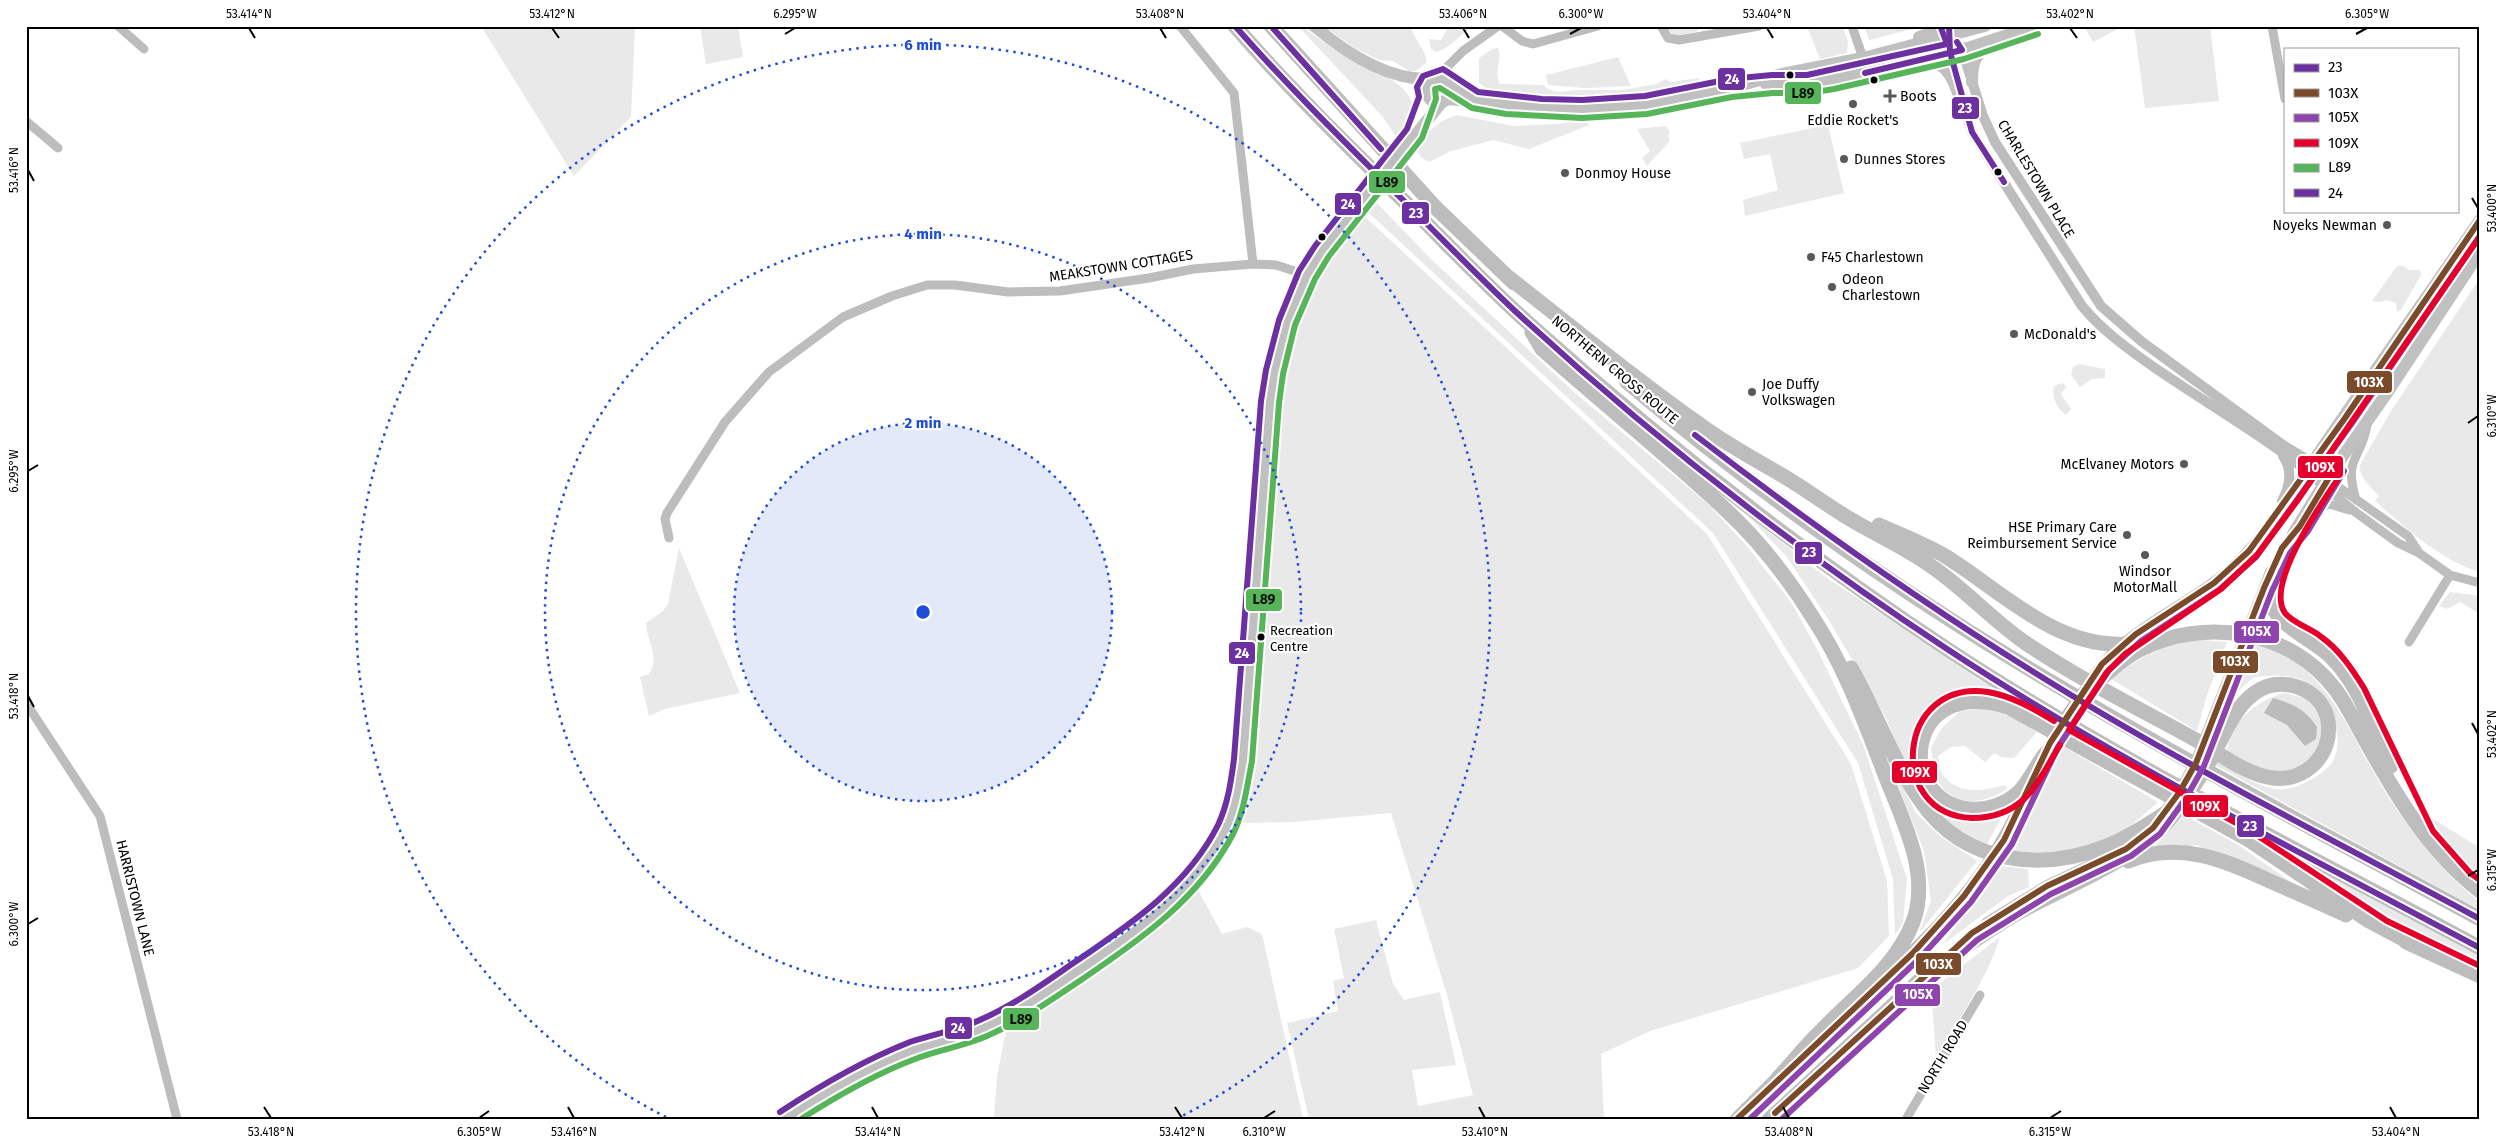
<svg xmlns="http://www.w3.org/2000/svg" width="2506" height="1145" viewBox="0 0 2506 1145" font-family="'Fira Sans',sans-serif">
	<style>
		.green { fill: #e9e9e9 }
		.water { fill: #bbb }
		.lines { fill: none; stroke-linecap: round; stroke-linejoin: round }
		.minor { stroke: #bdbdbd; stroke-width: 9 }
		.tertiary { stroke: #bdbdbd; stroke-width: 10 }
		.secondary { stroke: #c0c0c0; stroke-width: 12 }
		.trunk { stroke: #bdbdbd; stroke-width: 14 }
		.motorway { stroke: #bdbdbd; stroke-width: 15 }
		.bus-1-casing { stroke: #fff; stroke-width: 10 }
		.bus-2-casing { stroke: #fff; stroke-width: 10 }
		.bus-3-casing { stroke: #fff; stroke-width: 10 }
		.bus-4-casing { stroke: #fff; stroke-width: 10 }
		.bus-5-casing { stroke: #fff; stroke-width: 10 }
		.bus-6-casing { stroke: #fff; stroke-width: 10 }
		.bus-1 { stroke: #6c30a1; stroke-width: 6 }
		.bus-2 { stroke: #7a4b2a; stroke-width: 6 }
		.bus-3 { stroke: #8e44ad; stroke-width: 6 }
		.bus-4 { stroke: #e4002b; stroke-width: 6 }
		.bus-5 { stroke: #56b559; stroke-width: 6 }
		.bus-6 { stroke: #6c30a1; stroke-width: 6 }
		.ticks { fill: none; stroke: #000; stroke-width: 2 }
		.ring { fill: none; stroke: #1d4ed8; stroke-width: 2.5; stroke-dasharray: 2.5 5 }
		.bus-dot { fill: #000; stroke: #fff; stroke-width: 2 }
		.poi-dot { fill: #595959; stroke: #fff; stroke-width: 2 }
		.labels { text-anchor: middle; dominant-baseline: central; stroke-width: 4.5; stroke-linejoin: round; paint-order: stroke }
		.bus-label { font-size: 13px; fill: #000; stroke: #fff; text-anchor: start }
		.poi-label { font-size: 14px; fill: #000; stroke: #fff; text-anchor: start }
		.street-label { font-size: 14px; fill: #000; stroke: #fff }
		.centre { fill: #1d4ed8; stroke: #fff; stroke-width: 2.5 }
		.ring-label { font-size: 15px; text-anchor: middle; font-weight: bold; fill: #1d4ed8; stroke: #fff; stroke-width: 4.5; stroke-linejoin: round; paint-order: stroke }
		.line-badge { stroke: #fff; stroke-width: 2 }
		.badge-label { font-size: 14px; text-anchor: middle; font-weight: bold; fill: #fff }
		.pale-badge-label { font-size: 14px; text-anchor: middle; font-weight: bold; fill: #111 }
		.neatline { fill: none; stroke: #000; stroke-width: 2 }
		.ticks-label { font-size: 12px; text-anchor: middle; fill: #000 }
	</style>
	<rect width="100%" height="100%" fill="#fff"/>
	<path class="green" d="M481 26H635L631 117 574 176Z
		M700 26H738L743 57 706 64Z
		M1298 26H1302C1319 40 1338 52 1357 63 1368 69 1382 72 1392 80 1417 97 1423 118 1398 140L1383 117Z
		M1323 26H1409L1425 54 1427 62 1416 71H1409L1393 61 1379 60 1355 48Z
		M1449 26H1474C1461 33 1450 49 1436 52L1431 49 1429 39 1441 40Z
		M1665 26H1697L1698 31C1685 34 1672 40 1665 26Z
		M1807 26H1842L1848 41 1847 53 1820 59Z
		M1864 26H1924L1869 40Z
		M2084 26H2123L2093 42Z
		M2134 26H2210L2219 101 2145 108Z
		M1498 48C1503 60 1493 71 1500 84L1544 85 1547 89 1558 92 1576 90H1623L1656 84 1666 79 1670 82 1699 78 1700 83 1637 95 1634 93C1599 97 1505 108 1479 83V58L1492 49Z
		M1618 57 1631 86 1585 88 1548 85 1546 75Z
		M1457 115 1513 126 1557 124 1586 120 1589 125 1529 149 1493 140 1451 151 1429 162 1421 157 1415 148C1428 132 1437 121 1457 115Z
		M1828 125 1844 193 1745 216 1743 200 1778 190 1770 154 1744 159 1740 143Z
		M1665 126 1669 130V142L1647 166 1642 158 1650 151 1637 129Z
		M1375 201 1431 259 1575 393 1709 505 1745 544 1791 602 1818 651 1864 747 1907 879 1903 923 1895 935 1893 879 1858 763 1713 533 1367 211Z
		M1360 212 1707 534 1851 764 1887 881 1889 936 1858 968 1650 1031 1601 1054 1604 1119H1309L1287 1023 1338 1011 1333 981 1344 978 1334 929 1376 920 1393 984 1404 1000 1440 992 1456 1065 1412 1070 1418 1106 1473 1095 1447 995 1391 813 1293 822 1243 823 1260 711 1262 535 1277 390 1284 346 1303 298 1338 240Z
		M2397 266H2404L2409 270H2420L2421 275 2401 310 2397 312 2396 303 2386 300 2380 302 2372 301Z
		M2480 278V572C2440 560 2406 528 2375 501L2379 496C2371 487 2359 478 2360 465L2391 411Z
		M2079 364 2105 369V378L2092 379 2080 387 2071 375 2073 367Z
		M2063 383 2066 387 2061 394 2071 409 2066 415C2057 408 2051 398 2054 386Z
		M1746 514 1823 575 1978 679 1993 687 1935 705 1920 721 1912 744 1923 779 1940 804 1975 818 2006 809 1986 846 1962 836 1917 791 1884 714 1830 622 1787 557Z
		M679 548 740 693 665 709 649 716 640 677 649 674C661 658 646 640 646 623L663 611 668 604Z
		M2450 592 2480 596V614L2460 602 2447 609 2439 606Z
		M2201 640 2227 642 2207 695 2197 731 2111 679C2142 656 2163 644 2201 640Z
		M2250 644C2321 655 2346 726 2378 780 2403 822 2441 872 2480 902V910L2213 764 2215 761C2232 770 2252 784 2270 788 2284 792 2298 787 2310 780 2316 777 2327 770 2331 764 2338 754 2339 739 2336 728 2330 693 2307 672 2270 676 2264 676 2257 676 2252 679 2234 692 2226 713 2215 732Z
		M2284 693C2291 695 2300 696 2306 700 2340 724 2313 775 2276 773 2259 772 2241 758 2227 750 2231 720 2257 701 2284 693Z
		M1983 708 2012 717 2037 732 2014 758 2001 757 1994 753 1985 762 1965 746 1951 747 1938 756C1939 761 1939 768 1941 772 1954 795 1984 792 2004 785L2008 788C1988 803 1958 808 1941 786 1934 776 1933 759 1931 748L1941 729 1959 712Z
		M1881 743 1916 813 1940 836 1977 861 1919 933 1931 901 1924 851Z
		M2064 747 2158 802 2126 830 2093 846 2027 856 2011 850Z
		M2198 806 2391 907 2480 957V964L2370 915Z
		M2184 815 2240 846 2295 885 2196 845 2151 851Z
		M2430 817 2480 848V882L2456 861 2429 822Z
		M2001 866 2028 869 2029 887 2008 896 1942 945Z
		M1193 881 1222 934 1247 927 1262 934 1303 1119H994L997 1076 1006 1031 1071 982Z
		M2000 937C1987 980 1958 1019 1936 1058L1932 1002 1929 996 1937 985Z"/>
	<path class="water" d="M2273 698C2293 704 2305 709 2317 727L2316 739 2305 746 2287 725 2264 713Z"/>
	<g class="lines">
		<path class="minor" d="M118 26 144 49
			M1180 26 1234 93 1253 264
			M1502 26 1522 41 1533 44 1598 26
			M1661 26 1668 38 1679 40 1759 26
			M1852 26 1863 58
			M2272 26 2285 99
			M1436 78 1463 51 1498 26
			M26 121 58 148
			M2327 479 2408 536 2418 551
			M2323 485 2354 511 2398 543 2419 553 2450 575 2480 583
			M2356 500C2343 456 2361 461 2367 425
			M2306 514 2329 504 2349 510
			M669 538 665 519 667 513 725 422 769 372 843 317 892 296 927 285H955L1008 292 1060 291 1149 278 1193 269 1253 264 1276 265 1307 275
			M2409 642 2450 575
			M26 703 100 816 177 1119
			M1906 1119 1980 995"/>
		<path class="tertiary" d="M1949 26 1950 52 1958 83
			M1951 34 1962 50 1983 116 1995 142 2101 306 2141 341 2283 445 2313 463 2327 479
			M1965 109 1972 132 2082 306C2101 329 2124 346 2148 363 2206 404 2270 438 2323 485
			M2282 501C2290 486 2293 470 2283 456"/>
		<path class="secondary" d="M1314 26C1346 53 1390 81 1432 79
			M1919 37 1932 32 1936 26
			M1925 60C1953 61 1958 95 1966 116
			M1972 82C1972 64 1974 54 1991 45
			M1450 84 1451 92 1445 101 1434 102C1426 97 1425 90 1429 82L1441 78 1472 99
			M1766 84H1808L1865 73 1971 47 2035 26
			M1448 99 1541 108 1582 109 1646 105 1716 92 1782 74 1863 58 1985 26
			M2293 534 2327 479 2389 390 2480 252
			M2086 690C2121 623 2201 607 2248 552 2271 526 2293 492 2312 463 2367 382 2424 301 2480 220
			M2158 822 2179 793 2196 763 2271 572
			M1987 923 2047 886 2128 848
			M785 1119C826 1092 866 1069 912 1051 935 1042 961 1039 984 1028 1016 1014 1044 994 1074 974 1131 935 1194 894 1225 830 1236 809 1239 783 1243 760L1270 402C1277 347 1293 299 1322 251L1442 102"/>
		<path class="trunk" d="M1869 994C1919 948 1971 898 2004 839 2033 788 2048 739 2085 692
			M1737 1119 1785 1071
			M1769 1119 1926 974"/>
		<path class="motorway" d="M1235 26C1292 92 1353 151 1415 212 1452 249 1488 287 1527 322 1659 440 1799 551 1947 649 2117 761 2301 851 2480 948
			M1271 26 1436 208 1514 283
			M1508 277C1571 326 1634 379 1699 424 1726 444 1756 460 1785 477 1807 490 1828 506 1850 519 1877 535 1906 548 1931 566 1965 589 1993 621 2027 644 2081 680 2140 709 2196 740 2219 753 2246 775 2273 778 2306 782 2333 754 2328 721 2323 691 2287 676 2261 689 2234 703 2223 739 2208 764 2197 781 2186 800 2173 815 2136 862 2068 884 2016 914 1985 932 1956 953 1926 974
			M1532 332 1542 349C1602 403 1667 454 1726 510 1761 542 1790 581 1815 621 1848 672 1867 729 1889 785 1906 827 1930 877 1913 922 1896 967 1854 996 1822 1030 1806 1045 1793 1062 1778 1078
			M1627 382C1761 495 1907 597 2058 686 2196 768 2339 842 2480 919
			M1879 525C1901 535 1924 544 1945 556 1999 589 2055 648 2124 644
			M2300 526C2289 547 2269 575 2271 600 2273 624 2313 639 2330 656 2360 685 2373 729 2391 766
			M1851 668C1876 712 1893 762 1922 803 1965 864 2042 872 2107 846 2127 838 2146 826 2164 814
			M2088 690C2104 676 2120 660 2139 650 2204 617 2290 629 2335 689 2348 706 2357 726 2368 745 2398 799 2430 852 2480 891
			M2045 754C2036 766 2029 782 2019 792 2006 804 1986 811 1969 809 1894 800 1905 674 2008 707L2249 840 2369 921 2414 945
			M2128 861C2179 840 2225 860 2272 882 2297 893 2322 904 2346 915
			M2406 942 2480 976"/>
		<defs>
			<path id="bus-1" d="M1235 26C1292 91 1354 151 1415 212 1448 245 1481 279 1515 311 1649 435 1795 549 1947 649 2117 761 2300 852 2480 948
				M1271 26 1381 149
				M1949 26 1950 52 1972 132 2004 182
				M1865 73 1962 50 1957 42
				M1695 435C1810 524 1929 608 2053 684 2191 769 2337 842 2480 919"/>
			<path id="bus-2" d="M1775 1113 1972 933 2047 886 2126 849 2153 828 2179 793 2196 763 2264 588 2282 548 2300 526 2336 466
				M1737 1119 1913 953 1964 896 2004 840 2050 743 2102 664 2136 634 2214 583 2249 551 2345 418 2480 220"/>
			<path id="bus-3" d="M1750 1119 1919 959 1971 902 2012 844 2058 747 2109 670 2141 641 2219 590 2256 557 2352 423 2480 236
				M1782 1119 1977 940 2051 894 2131 856 2160 834 2186 798 2204 766 2272 591 2290 553 2308 531 2344 471"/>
			<path id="bus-4" d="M2480 236 2297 501 2257 555 2221 589 2125 654 2107 672 2069 730 2252 832 2387 921 2480 966
				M2342 473C2325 498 2264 584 2285 613 2293 623 2310 628 2320 636 2339 649 2352 669 2364 688L2433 831 2470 873 2480 880
				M2054 721C2034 709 2012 696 1988 692 1897 678 1885 815 1972 818 1991 818 2010 812 2024 799 2039 785 2049 762 2060 745"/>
			<path id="bus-5" d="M801 1119C837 1096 875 1074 915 1059 939 1050 964 1046 987 1036 1021 1021 1051 1000 1081 980 1140 940 1199 899 1233 834 1244 812 1247 786 1252 761L1279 403 1283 374 1295 325 1315 279 1329 256 1422 138 1436 99 1435 89 1440 88 1472 108 1506 114 1582 118 1647 114 1732 97 1773 93H1809L1834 89 1964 59 2038 34"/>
			<path id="bus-6" d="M780 1112C821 1085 864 1060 910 1042 934 1034 959 1030 982 1019 1014 1005 1043 984 1072 964 1128 926 1187 887 1218 825 1228 804 1231 781 1234 759L1261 401 1266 370 1279 320 1299 271 1315 246 1407 129 1419 97 1417 87 1423 76 1443 69 1478 92 1542 99 1582 100 1645 96 1730 79 1772 75H1807L1947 44 1941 28"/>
		</defs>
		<use href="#bus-1" class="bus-1-casing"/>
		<use href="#bus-2" class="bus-2-casing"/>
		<use href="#bus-3" class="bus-3-casing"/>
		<use href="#bus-4" class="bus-4-casing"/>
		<use href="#bus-5" class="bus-5-casing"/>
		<use href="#bus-6" class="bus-6-casing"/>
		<use href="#bus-1" class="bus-1"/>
		<use href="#bus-2" class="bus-2"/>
		<use href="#bus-3" class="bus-3"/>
		<use href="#bus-4" class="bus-4"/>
		<use href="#bus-5" class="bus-5"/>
		<use href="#bus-6" class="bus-6"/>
	</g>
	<path class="ticks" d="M249 28 255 38M552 28 559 38M1160 28 1166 38M1463 28 1469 38M1767 28 1773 38M2070 28 2077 38M785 34 795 28M1570 34 1581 28M2356 34 2367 28M28 170 34 181M2472 198 2478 208M2468 423 2478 416M28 471 38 465M28 696 34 707M2472 723 2478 734M2468 876 2478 870M28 924 38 918M264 1107 271 1118M568 1107 574 1118M872 1107 878 1118M1175 1107 1182 1118M1479 1107 1485 1118M1783 1107 1789 1118M2390 1107 2396 1118M479 1118 489 1111M1264 1118 1275 1111M2050 1118 2061 1111"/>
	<circle cx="923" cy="612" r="189" fill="#1d4ed8" fill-opacity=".12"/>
	<g class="ring">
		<circle cx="923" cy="612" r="189"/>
		<circle cx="923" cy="612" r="378"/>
		<path d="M666 1117A567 567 0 1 1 1180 1117"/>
	</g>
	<g class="bus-dot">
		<circle cx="1790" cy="75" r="4.5"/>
		<circle cx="1874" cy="80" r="4.5"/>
		<circle cx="1998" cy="172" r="4.5"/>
		<circle cx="1322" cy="237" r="4.5"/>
		<circle cx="1261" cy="637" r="4.5"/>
	</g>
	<g class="poi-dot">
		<path d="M1887.5 88.5h5v5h5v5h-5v5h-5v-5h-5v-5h5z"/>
		<circle cx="1853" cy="104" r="5"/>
		<circle cx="1844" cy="159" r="5"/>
		<circle cx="1565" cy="173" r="5"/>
		<circle cx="2387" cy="225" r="5"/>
		<circle cx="1811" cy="257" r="5"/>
		<circle cx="1832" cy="287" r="5"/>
		<circle cx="2014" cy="334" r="5"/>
		<circle cx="1752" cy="392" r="5"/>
		<circle cx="2184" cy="464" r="5"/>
		<circle cx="2127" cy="535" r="5"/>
		<circle cx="2145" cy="555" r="5"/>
	</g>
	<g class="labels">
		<g class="bus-label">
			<text x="1270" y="630">Recreation<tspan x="1270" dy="16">Centre</tspan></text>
		</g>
		<g class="poi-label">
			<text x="1900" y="96">Boots</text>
			<text x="1853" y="120" text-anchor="middle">Eddie Rocket's</text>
			<text x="1854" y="159">Dunnes Stores</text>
			<text x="1575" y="173">Donmoy House</text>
			<text x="2377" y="225" text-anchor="end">Noyeks Newman</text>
			<text x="1821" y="257">F45 Charlestown</text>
			<text x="1842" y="279">Odeon<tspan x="1842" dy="16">Charlestown</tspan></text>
			<text x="2024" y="334">McDonald's</text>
			<text x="1762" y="384">Joe Duffy<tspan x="1762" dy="16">Volkswagen</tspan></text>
			<text x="2174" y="464" text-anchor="end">McElvaney Motors</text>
			<text x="2117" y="527" text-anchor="end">HSE Primary Care<tspan x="2117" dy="16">Reimbursement Service</tspan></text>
			<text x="2145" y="571" text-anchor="middle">Windsor<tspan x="2145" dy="16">MotorMall</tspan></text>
		</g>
		<g class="street-label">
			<text transform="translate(2036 179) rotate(59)">CHARLESTOWN PLACE</text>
			<text transform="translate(1121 266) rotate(-9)">MEAKSTOWN COTTAGES</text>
			<text transform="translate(1615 370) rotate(40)">NORTHERN CROSS ROUTE</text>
			<text transform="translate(135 898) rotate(76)">HARRISTOWN LANE</text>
			<text transform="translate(1943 1057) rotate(-59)">NORTH ROAD</text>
		</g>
	</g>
	<circle cx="923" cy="612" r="8" class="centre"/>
	<g class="ring-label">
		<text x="923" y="50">6 min</text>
		<text x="923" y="239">4 min</text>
		<text x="923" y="428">2 min</text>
	</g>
	<g class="line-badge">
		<rect x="1717" y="67" width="29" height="24" rx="5" fill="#6c30a1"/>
		<rect x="1784" y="81" width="38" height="24" rx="5" fill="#56b559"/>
		<rect x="1951" y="96" width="29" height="24" rx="5" fill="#6c30a1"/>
		<rect x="1368" y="170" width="38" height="24" rx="5" fill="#56b559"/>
		<rect x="1334" y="192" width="28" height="24" rx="5" fill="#6c30a1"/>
		<rect x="1401" y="201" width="29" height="24" rx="5" fill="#6c30a1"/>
		<rect x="2346" y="370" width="47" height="24" rx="5" fill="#7a4b2a"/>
		<rect x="2297" y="455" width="47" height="24" rx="5" fill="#e4002b"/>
		<rect x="1794" y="541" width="29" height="24" rx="5" fill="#6c30a1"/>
		<rect x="1245" y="588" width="38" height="24" rx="5" fill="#56b559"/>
		<rect x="2233" y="620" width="47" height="24" rx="5" fill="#8e44ad"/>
		<rect x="1228" y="641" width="28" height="24" rx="5" fill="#6c30a1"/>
		<rect x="2212" y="650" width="47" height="24" rx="5" fill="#7a4b2a"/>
		<rect x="1891" y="760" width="47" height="24" rx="5" fill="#e4002b"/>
		<rect x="2182" y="794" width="47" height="24" rx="5" fill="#e4002b"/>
		<rect x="2236" y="814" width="29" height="24" rx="5" fill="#6c30a1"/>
		<rect x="1915" y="952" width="47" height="24" rx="5" fill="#7a4b2a"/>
		<rect x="1894" y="983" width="47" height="24" rx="5" fill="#8e44ad"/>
		<rect x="1002" y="1007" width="38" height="24" rx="5" fill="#56b559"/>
		<rect x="944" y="1016" width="29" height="24" rx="5" fill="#6c30a1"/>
	</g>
	<g class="badge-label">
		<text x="1732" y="84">24</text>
		<text x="1965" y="113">23</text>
		<text x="1348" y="209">24</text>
		<text x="1416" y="218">23</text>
		<text x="2369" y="387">103X</text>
		<text x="2320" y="472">109X</text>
		<text x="1809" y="557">23</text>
		<text x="2256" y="636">105X</text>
		<text x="1242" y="658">24</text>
		<text x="2235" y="666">103X</text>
		<text x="1915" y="777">109X</text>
		<text x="2205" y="811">109X</text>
		<text x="2250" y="831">23</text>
		<text x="1938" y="969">103X</text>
		<text x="1918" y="999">105X</text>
		<text x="958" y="1033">24</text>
	</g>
	<g class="pale-badge-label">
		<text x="1803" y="98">L89</text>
		<text x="1387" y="187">L89</text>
		<text x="1264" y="604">L89</text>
		<text x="1021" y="1024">L89</text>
	</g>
	<rect width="2506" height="1145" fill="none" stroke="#ffffff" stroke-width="55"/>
	<rect x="2284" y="48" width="175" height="165" fill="#ffffff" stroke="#999999"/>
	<rect x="2294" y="64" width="25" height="8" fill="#6c30a1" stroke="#999999"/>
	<text x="2328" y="72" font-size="15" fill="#000000">23</text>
	<rect x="2294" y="89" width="25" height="8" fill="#7a4b2a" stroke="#999999"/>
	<text x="2328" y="98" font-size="15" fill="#000000">103X</text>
	<rect x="2294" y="114" width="25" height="8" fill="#8e44ad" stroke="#999999"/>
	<text x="2328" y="122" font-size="15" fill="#000000">105X</text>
	<rect x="2294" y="139" width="25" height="8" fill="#e4002b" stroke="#999999"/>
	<text x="2328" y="148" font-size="15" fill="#000000">109X</text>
	<rect x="2294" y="164" width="25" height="8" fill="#56b559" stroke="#999999"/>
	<text x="2328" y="172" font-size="15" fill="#000000">L89</text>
	<rect x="2294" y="189" width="25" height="8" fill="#6c30a1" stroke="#999999"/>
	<text x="2328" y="198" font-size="15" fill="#000000">24</text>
	<rect x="28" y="28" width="2450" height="1090" class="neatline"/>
	<g class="ticks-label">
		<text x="249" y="18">53.414°N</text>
		<text x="552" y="18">53.412°N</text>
		<text x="795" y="18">6.295°W</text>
		<text x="1160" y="18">53.408°N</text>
		<text x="1463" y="18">53.406°N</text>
		<text x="1581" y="18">6.300°W</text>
		<text x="1767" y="18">53.404°N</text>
		<text x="2070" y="18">53.402°N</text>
		<text x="2367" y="18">6.305°W</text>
		<text transform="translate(14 170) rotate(-90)" y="4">53.416°N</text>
		<text transform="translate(2492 208) rotate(-90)" y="4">53.400°N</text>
		<text transform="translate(2492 416) rotate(-90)" y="4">6.310°W</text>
		<text transform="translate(14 471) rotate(-90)" y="4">6.295°W</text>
		<text transform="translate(14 696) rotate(-90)" y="4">53.418°N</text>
		<text transform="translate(2492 734) rotate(-90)" y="4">53.402°N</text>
		<text transform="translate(2492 870) rotate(-90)" y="4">6.315°W</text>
		<text transform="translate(14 924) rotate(-90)" y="4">6.300°W</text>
		<text x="271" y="1136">53.418°N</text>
		<text x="479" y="1136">6.305°W</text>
		<text x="574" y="1136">53.416°N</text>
		<text x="878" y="1136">53.414°N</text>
		<text x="1182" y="1136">53.412°N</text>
		<text x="1264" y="1136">6.310°W</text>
		<text x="1485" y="1136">53.410°N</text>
		<text x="1789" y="1136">53.408°N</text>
		<text x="2050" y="1136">6.315°W</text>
		<text x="2396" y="1136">53.404°N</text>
	</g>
</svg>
